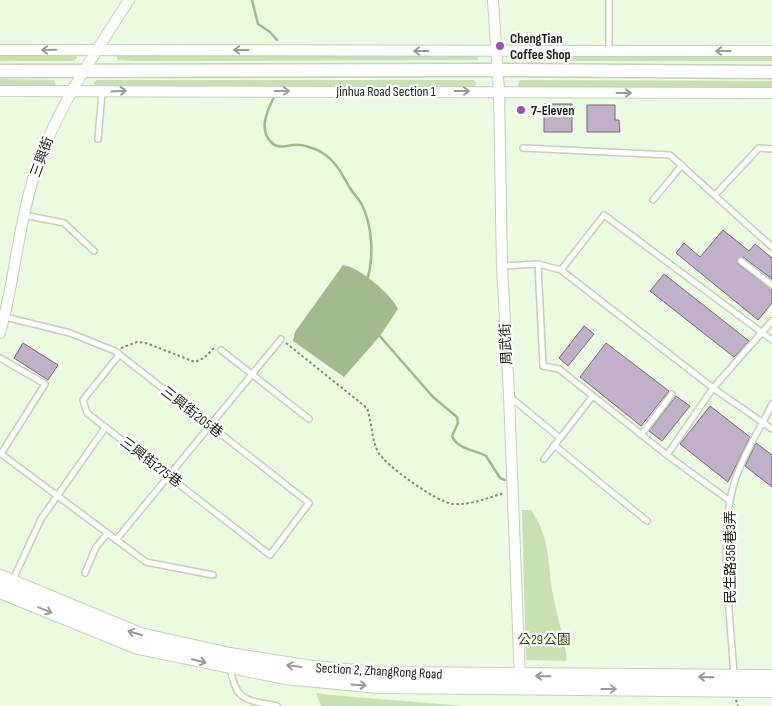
<svg xmlns="http://www.w3.org/2000/svg" width="772" height="706" viewBox="0 0 772 706" font-family="'Sofia Sans Condensed','Noto Sans TC',sans-serif">
	<style>
		.green { fill: #c7e1b3 }
		.water { fill: #a1ba8d }
		.lines { fill: none; stroke-linecap: round; stroke-linejoin: round }
		.stream { stroke: #a1ba8d; stroke-width: 2.5 }
		.building { fill: #c2b0ca; stroke: #77677f }
		.service-casing { stroke: #c2d2b7; stroke-width: 8 }
		.minor-casing { stroke: #c2d2b7; stroke-width: 12 }
		.tertiary-casing { stroke: #c2d2b7; stroke-width: 15 }
		.secondary-casing { stroke: #c2d2b7; stroke-width: 16 }
		.path { stroke: #7f8a77; stroke-width: 2; stroke-dasharray: 2.5 2.5; stroke-linecap: butt }
		.service { stroke: #fff; stroke-width: 5 }
		.minor { stroke: #fff; stroke-width: 10 }
		.tertiary { stroke: #fff; stroke-width: 12 }
		.secondary { stroke: #fff; stroke-width: 14 }
		.oneway { stroke: #989b97 }
		.poi-dot { fill: #a04fbf; stroke: #fff; stroke-width: 2 }
		.labels { text-anchor: middle; dominant-baseline: central; stroke-width: 4.5; stroke-linejoin: round; paint-order: stroke }
		.poi-label { font-size: 14px; font-weight: bold; fill: #1b2117; stroke: #fff; text-anchor: start }
		.street-label { font-size: 14px; fill: #1b2117; stroke: #fff }
		.park-label { font-size: 14px; fill: #304f0d; stroke: #fff }
	</style>
	<rect width="100%" height="100%" fill="#eafbdf"/>
	<path class="green" d="M0 52 77 55V58L73 61H0Z
		M772 52V61H525L520 59V54Z
		M116 55H477L478 60 139 61 118 60Z
		M0 79 54 80 56 86 0 88Z
		M97 80H473L476 82 475 88 95 86 94 82Z
		M520 80 772 81V89L521 88 518 86Z
		M522 510H531C552 539 547 568 554 600 558 620 565 641 567 661L526 660Z
		M316 693 330 695 465 706H321Z"/>
	<path class="water" d="M343 265C359 267 391 294 398 309L380 336 344 377 293 341 295 332Z"/>
	<g class="lines">
		<path class="stream" d="M252 0 258 24 270 32 277 40
			M274 97C267 111 258 130 272 143 280 151 290 143 300 145 305 145 311 148 315 149 334 157 340 171 350 188 353 193 358 198 361 203 373 226 374 257 367 281
			M378 334 433 397 457 417 458 423 452 436C457 449 475 450 486 456L500 478 505 480"/>
	</g>
	<path class="building" d="M544 104H572V132H544Z
		M587 105H615V120H619L620 132H587Z
		M723 230 749 251 755 244 772 258V279L743 257 737 260 738 264 772 289V303L758 320 676 253 684 243 700 257Z
		M664 274 749 341 734 357 650 291Z
		M584 326 594 334 568 366 559 358Z
		M23 343 58 365 48 380 14 358Z
		M606 343 669 391 641 426 580 377Z
		M676 396 690 406 662 441 649 431Z
		M710 406 750 437 728 482 680 444Z
		M756 443 772 455V487L745 466Z"/>
	<g class="lines">
		<defs>
			<path id="service" d="M609 50V0
				M98 139 102 92
				M523 148 670 155 772 247
				M715 195 759 148 772 149
				M653 200 682 165
				M24 215 64 223 94 251
				M741 261 772 285
				M538 264 543 366 559 369 667 455 730 501
				M502 266 538 264 561 270 713 388 772 429
				M561 270 604 215 772 340
				M5 317 70 333 115 351 309 503 270 555 87 413 83 400 119 355
				M221 350 309 419
				M0 358 45 384 1 454
				M509 396 560 438
				M641 435 672 394
				M554 445 647 521
				M0 453 146 562 213 575
				M667 455 713 388 772 321
				M544 459 592 397
				M116 540 281 339
				M85 573 96 547 107 534
				M12 582 41 519 105 428
				M230 668C236 702 247 700 277 706
				M734 676C731 624 721 552 730 501 735 467 757 435 772 404"/>
			<path id="minor" d="M493 0 499 91 502 266 509 395 520 681
				M0 50 772 51
				M0 91 772 93
				M0 333C15 280 18 225 35 173 55 110 94 55 129 0"/>
			<path id="tertiary" d="M0 71 497 70 772 72"/>
			<path id="secondary" d="M0 577 140 635 230 655 312 668 380 674 772 677
				M0 591 138 647 285 677 379 686 772 690"/>
		</defs>
		<use href="#service" class="service-casing"/>
		<use href="#minor" class="minor-casing"/>
		<use href="#tertiary" class="tertiary-casing"/>
		<use href="#secondary" class="secondary-casing"/>
		<path class="path" d="M286 343 367 408C372 423 371 438 378 452 386 466 438 503 453 504 472 505 487 498 504 493
			M121 348 137 342 146 343 195 362 204 358 214 348
			M736 700 738 706"/>
		<use href="#service" class="service"/>
		<use href="#minor" class="minor"/>
		<use href="#tertiary" class="tertiary"/>
		<use href="#secondary" class="secondary"/>
	</g>
	<defs><path id="oneway-shaft" d="M-6 0H5M1.5-3L5.5 0L1.5 3" fill="none" stroke-width="1.6" stroke-linecap="round" stroke-linejoin="round" transform="scale(1.25)"/></defs>
	<g class="oneway">
		<use href="#oneway-shaft" transform="translate(49 50) rotate(179)"/>
		<use href="#oneway-shaft" transform="translate(241 50) rotate(-180)"/>
		<use href="#oneway-shaft" transform="translate(421 51) rotate(-180)"/>
		<use href="#oneway-shaft" transform="translate(723 51) rotate(-180)"/>
		<use href="#oneway-shaft" transform="translate(119 91) rotate(-3)"/>
		<use href="#oneway-shaft" transform="translate(282 91)"/>
		<use href="#oneway-shaft" transform="translate(462 91)"/>
		<use href="#oneway-shaft" transform="translate(624 93)"/>
		<use href="#oneway-shaft" transform="translate(45 610) rotate(23)"/>
		<use href="#oneway-shaft" transform="translate(135 633) rotate(-163)"/>
		<use href="#oneway-shaft" transform="translate(199 661) rotate(13)"/>
		<use href="#oneway-shaft" transform="translate(294 666) rotate(-172)"/>
		<use href="#oneway-shaft" transform="translate(543 676) rotate(-179)"/>
		<use href="#oneway-shaft" transform="translate(706 677) rotate(-179)"/>
		<use href="#oneway-shaft" transform="translate(359 685) rotate(4)"/>
		<use href="#oneway-shaft" transform="translate(609 689)"/>
	</g>
	<g class="poi-dot">
		<circle cx="500" cy="46" r="5"/>
		<circle cx="521" cy="110" r="5"/>
	</g>
	<g class="labels">
		<g class="poi-label">
			<text x="510" y="38">ChengTian<tspan x="510" dy="16">Coffee Shop</tspan></text>
			<text x="531" y="110">7-Eleven</text>
		</g>
		<g class="street-label">
			<text x="386" y="91">Jinhua Road Section 1</text>
			<text transform="translate(42 157) rotate(-70)">三興街</text>
			<text transform="translate(506 344) rotate(-93)">周武街</text>
			<text transform="translate(192 412) rotate(38)">三興街205巷</text>
			<text transform="translate(151 462) rotate(37)">三興街275巷</text>
			<text transform="translate(730 557) rotate(-90)">民生路356巷3弄</text>
			<text transform="translate(379 671) rotate(3)">Section 2, ZhangRong Road</text>
		</g>
		<g class="park-label">
			<text x="544" y="639">公29公園</text>
		</g>
	</g>
</svg>
